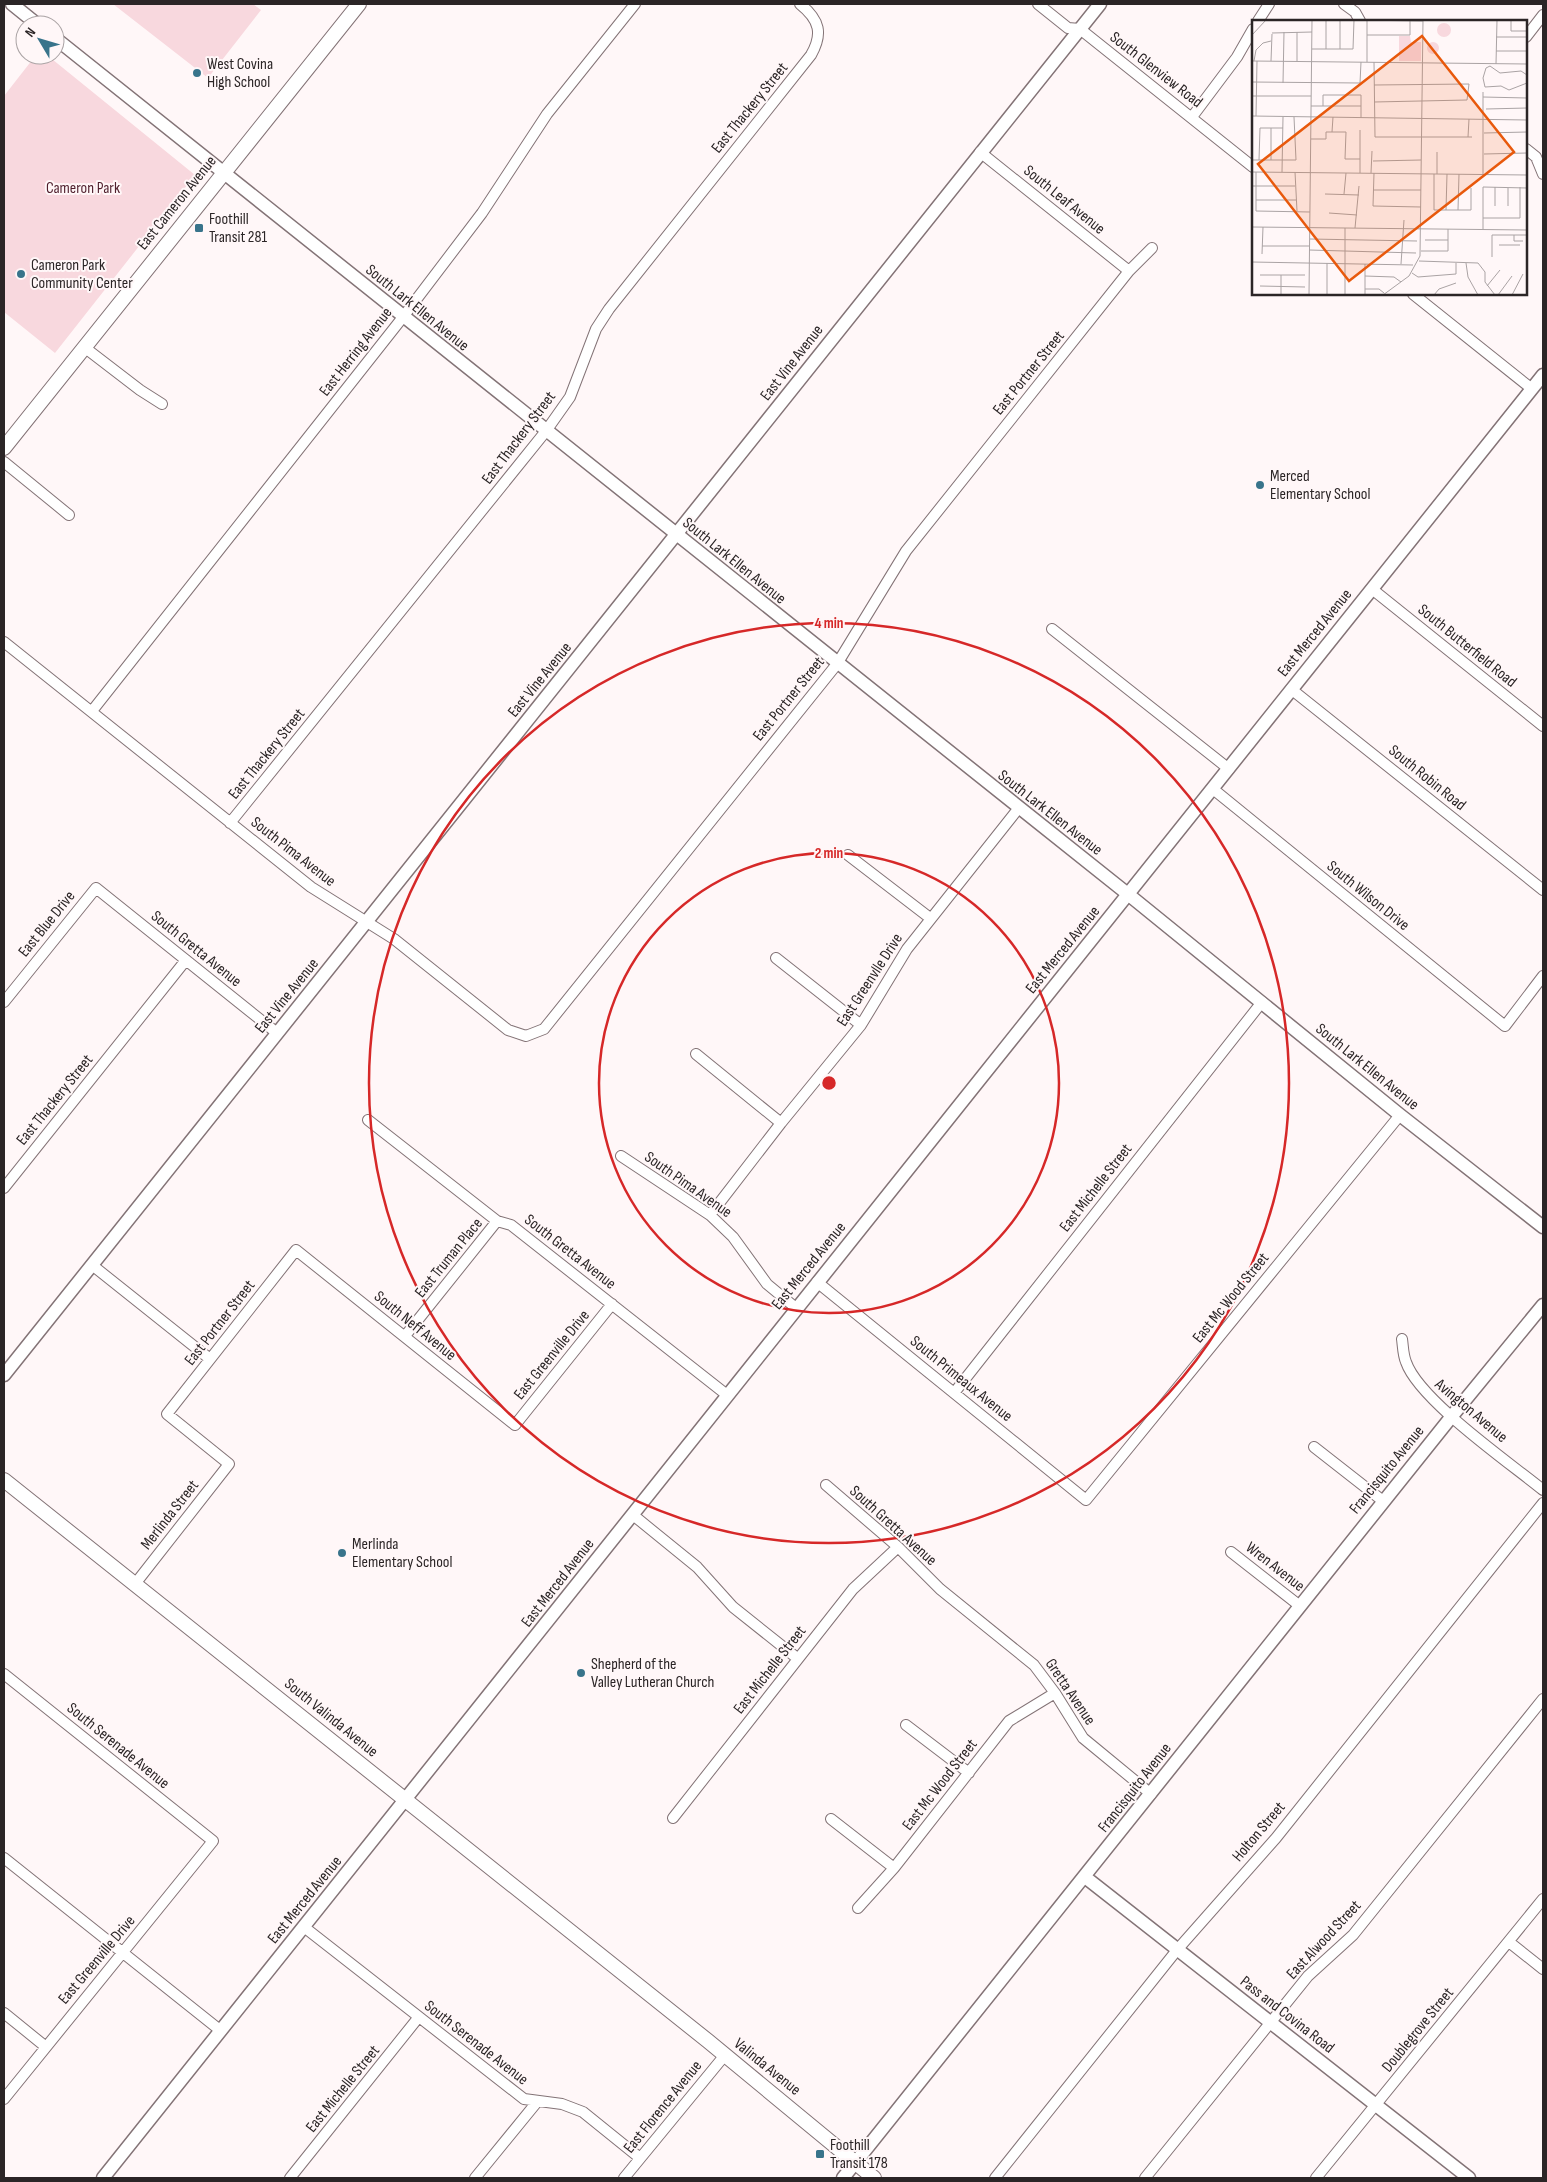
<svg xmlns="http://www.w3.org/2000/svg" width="1547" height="2182" viewBox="0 0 1547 2182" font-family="'Sofia Sans Condensed',sans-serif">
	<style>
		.green { fill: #f8d8de }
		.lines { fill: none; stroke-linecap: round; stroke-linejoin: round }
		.minor-casing { stroke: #837376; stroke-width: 12 }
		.tertiary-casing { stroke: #837376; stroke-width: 15 }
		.secondary-casing { stroke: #837376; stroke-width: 16 }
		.minor { stroke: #fff; stroke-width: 10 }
		.tertiary { stroke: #fff; stroke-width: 12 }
		.secondary { stroke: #fff; stroke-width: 14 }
		.ring { fill: none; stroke: #d62828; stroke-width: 2.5 }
		.poi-dot { fill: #38748b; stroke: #fff7f8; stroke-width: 2 }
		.labels { text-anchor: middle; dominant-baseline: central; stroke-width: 4; stroke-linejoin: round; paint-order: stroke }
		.poi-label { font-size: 16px; fill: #2b2526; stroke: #fff7f8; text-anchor: start }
		.street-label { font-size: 16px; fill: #2b2526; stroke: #fff7f8 }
		.park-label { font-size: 16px; fill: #4f1e2c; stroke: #fff7f8 }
		.inset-road { fill: none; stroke: #aaa3a4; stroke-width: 1 }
		.view { fill: #e8590c; fill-opacity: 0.15; stroke: #e8590c; stroke-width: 2.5 }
		.inset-edge { fill: none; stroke: #2b2526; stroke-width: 2.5 }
		.centre { fill: #d62828; stroke: #fff7f8; stroke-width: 2.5 }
		.ring-label { font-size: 15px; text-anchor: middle; font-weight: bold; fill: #d62828; stroke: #fff7f8; stroke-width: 4; stroke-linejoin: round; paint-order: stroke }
	</style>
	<rect width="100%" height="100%" fill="#fff7f8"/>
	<path class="green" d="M113 4H253L261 10 208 78Z
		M36 55H47L195 175 55 353 4 312V96Z"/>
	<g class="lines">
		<defs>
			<path id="minor" d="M1038 4 1068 28 1080 29 1253 167
				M1344 4 1355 12 1360 21
				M1258 21 1269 4
				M1526 37 1543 15
				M1192 117 1237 57 1253 29
				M1526 149 1536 157 1543 174
				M980 152 1129 271
				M1413 294 1532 389
				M84 347 140 390 162 404
				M4 462 69 515
				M1372 589 1543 726
				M1052 629 1229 769
				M4 642 311 887 394 939 508 1030 526 1036 544 1029 837 664 906 551 1129 271 1152 248
				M1291 689 1543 890
				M92 711 403 317 482 213 547 114 635 4
				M1213 789 1505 1026 1543 976
				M230 823 546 431 570 397 596 329 609 309 811 55C823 34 820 20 800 4
				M848 855 930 918
				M776 958 861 1025
				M4 1002 96 888 277 1033
				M696 1054 781 1123
				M368 1120 497 1221 511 1225 727 1395
				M621 1156 710 1215 733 1237 767 1284 796 1308
				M4 1188 186 960
				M710 1215 781 1123 861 1025 907 949 1018 809
				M92 1265 210 1359
				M817 1282 1086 1500 1400 1115
				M405 1336 497 1221
				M1402 1339C1403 1346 1403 1355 1406 1362 1419 1400 1510 1463 1543 1490
				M954 1393 1262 1002
				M1314 1447 1383 1501
				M826 1485 898 1547 940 1589 1034 1665 1055 1693 1083 1738 1151 1794
				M633 1515 697 1567 733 1607 797 1658
				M1231 1552 1300 1606
				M135 1584 229 1464 167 1414 296 1250 515 1425 612 1304
				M4 1674 213 1841 4 2099
				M906 1725 969 1773
				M673 1818 853 1589 898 1547
				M831 1819 894 1868
				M4 1858 221 2031
				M858 1908 894 1868 1009 1721 1055 1693
				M304 1927 524 2099 562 2104 583 2112 640 2158
				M1509 1942 1543 1969
				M4 2013 46 2047
				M290 2178 418 2018
				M475 2178 537 2102
				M624 2178 725 2055
				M995 2178 1177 1950 1276 1838 1543 1503
				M1145 2178 1308 1976 1353 1935 1543 1699
				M1316 2178 1543 1899"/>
			<path id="tertiary" d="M12 4 38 25
				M55 38 1129 895 1400 1115 1543 1227
				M4 1375 1100 4
				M1085 1877 1469 2178
				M103 2178C583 1578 1062 975 1543 375
				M843 2178 1452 1416 1543 1305"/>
			<path id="secondary" d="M4 448 359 4
				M4 1480 708 2041 874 2178"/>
		</defs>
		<use href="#minor" class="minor-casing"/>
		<use href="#tertiary" class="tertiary-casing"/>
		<use href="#secondary" class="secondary-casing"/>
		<use href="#minor" class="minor"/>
		<use href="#tertiary" class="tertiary"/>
		<use href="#secondary" class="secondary"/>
	</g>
	<g class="ring">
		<circle cx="829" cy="1083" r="230"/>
		<circle cx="829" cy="1083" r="460"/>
	</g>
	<g class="poi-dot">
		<circle cx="197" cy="73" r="5"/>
		<rect x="194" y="223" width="10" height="10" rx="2.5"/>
		<circle cx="21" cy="274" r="5"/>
		<circle cx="1260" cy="485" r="5"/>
		<circle cx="342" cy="1553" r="5"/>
		<circle cx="581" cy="1673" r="5"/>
		<rect x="815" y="2149" width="10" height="10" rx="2.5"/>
	</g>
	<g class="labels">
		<g class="poi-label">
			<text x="207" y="64">West Covina<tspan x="207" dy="18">High School</tspan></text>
			<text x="209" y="219">Foothill<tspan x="209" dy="18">Transit 281</tspan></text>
			<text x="31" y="265">Cameron Park<tspan x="31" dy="18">Community Center</tspan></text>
			<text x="1270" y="476">Merced<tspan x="1270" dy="18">Elementary School</tspan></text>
			<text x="352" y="1544">Merlinda<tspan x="352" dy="18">Elementary School</tspan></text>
			<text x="591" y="1664">Shepherd of the<tspan x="591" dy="18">Valley Lutheran Church</tspan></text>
			<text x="830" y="2145">Foothill<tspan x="830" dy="18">Transit 178</tspan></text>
		</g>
		<g class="street-label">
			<text transform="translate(1156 70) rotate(38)">South Glenview Road</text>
			<text transform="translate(750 108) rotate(-51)">East Thackery Street</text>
			<text transform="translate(1064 200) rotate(39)">South Leaf Avenue</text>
			<text transform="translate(177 203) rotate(-51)">East Cameron Avenue</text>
			<text transform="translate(417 308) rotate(39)">South Lark Ellen Avenue</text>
			<text transform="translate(356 352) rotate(-52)">East Herring Avenue</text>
			<text transform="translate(792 363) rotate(-52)">East Vine Avenue</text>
			<text transform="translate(1029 373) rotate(-51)">East Portner Street</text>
			<text transform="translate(519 438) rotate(-53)">East Thackery Street</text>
			<text transform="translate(734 561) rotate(39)">South Lark Ellen Avenue</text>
			<text transform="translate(1315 633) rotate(-51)">East Merced Avenue</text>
			<text transform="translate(1467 646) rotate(39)">South Butterfield Road</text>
			<text transform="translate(540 680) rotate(-51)">East Vine Avenue</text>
			<text transform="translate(789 699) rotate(-51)">East Portner Street</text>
			<text transform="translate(267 754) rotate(-51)">East Thackery Street</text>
			<text transform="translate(1427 778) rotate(39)">South Robin Road</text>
			<text transform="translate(1050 813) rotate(38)">South Lark Ellen Avenue</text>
			<text transform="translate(293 852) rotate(38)">South Pima Avenue</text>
			<text transform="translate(1368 896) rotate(39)">South Wilson Drive</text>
			<text transform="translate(47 924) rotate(-51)">East Blue Drive</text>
			<text transform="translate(196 949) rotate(39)">South Gretta Avenue</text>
			<text transform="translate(1063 950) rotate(-51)">East Merced Avenue</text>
			<text transform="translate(870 980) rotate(-57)">East Greenvlle Drive</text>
			<text transform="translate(287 996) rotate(-51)">East Vine Avenue</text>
			<text transform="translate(1367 1067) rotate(39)">South Lark Ellen Avenue</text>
			<text transform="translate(55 1100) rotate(-51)">East Thackery Street</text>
			<text transform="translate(688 1185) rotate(35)">South Pima Avenue</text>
			<text transform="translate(1096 1188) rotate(-52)">East Michelle Street</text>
			<text transform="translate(570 1252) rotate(38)">South Gretta Avenue</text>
			<text transform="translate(449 1258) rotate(-51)">East Truman Place</text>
			<text transform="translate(809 1266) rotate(-51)">East Merced Avenue</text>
			<text transform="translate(1231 1298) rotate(-51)">East Mc Wood Street</text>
			<text transform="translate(220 1323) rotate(-52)">East Portner Street</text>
			<text transform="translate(415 1326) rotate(39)">South Neff Avenue</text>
			<text transform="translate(552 1355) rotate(-51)">East Greenville Drive</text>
			<text transform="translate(961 1379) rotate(39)">South Primeaux Avenue</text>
			<text transform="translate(1471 1411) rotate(40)">Avington Avenue</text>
			<text transform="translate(1387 1470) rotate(-51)">Francisquito Avenue</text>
			<text transform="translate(170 1515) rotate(-52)">Merlinda Street</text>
			<text transform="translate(893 1526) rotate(42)">South Gretta Avenue</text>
			<text transform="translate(1275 1567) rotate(38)">Wren Avenue</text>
			<text transform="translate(558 1583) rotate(-52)">East Merced Avenue</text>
			<text transform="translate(770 1670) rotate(-52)">East Michelle Street</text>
			<text transform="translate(1070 1692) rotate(56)">Gretta Avenue</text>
			<text transform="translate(331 1718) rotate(39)">South Valinda Avenue</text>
			<text transform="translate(118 1746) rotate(39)">South Serenade Avenue</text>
			<text transform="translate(940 1785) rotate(-52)">East Mc Wood Street</text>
			<text transform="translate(1135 1788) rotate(-52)">Francisquito Avenue</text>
			<text transform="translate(1259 1832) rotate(-50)">Holton Street</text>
			<text transform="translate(305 1900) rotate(-51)">East Merced Avenue</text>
			<text transform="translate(1324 1940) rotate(-47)">East Alwood Street</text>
			<text transform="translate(97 1960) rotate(-50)">East Greenville Drive</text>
			<text transform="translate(1287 2015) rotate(38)">Pass and Covina Road</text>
			<text transform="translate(1418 2030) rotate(-51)">Doublegrove Street</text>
			<text transform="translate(476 2043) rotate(38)">South Serenade Avenue</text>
			<text transform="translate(767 2067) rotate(39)">Valinda Avenue</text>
			<text transform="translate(343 2089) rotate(-51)">East Michelle Street</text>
			<text transform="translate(663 2107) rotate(-51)">East Florence Avenue</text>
		</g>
		<g class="park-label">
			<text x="83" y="188">Cameron Park</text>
		</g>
	</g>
	<g transform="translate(1252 20)">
		<rect width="275" height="275" fill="#fff7f8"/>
		<path d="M185 10a7 7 0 1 1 14 0a7 7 0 1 1-14 0ZM147 16H158L159 22H169V41H147ZM175 28a6 6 0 1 1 12 0a6 6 0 1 1-12 0Z" fill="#f8d8de"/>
		<path class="inset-road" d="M107 0 171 1M259 0V11H275M20 13 60 12M0 15 14 0M115 15H158V1M244 17H275M60 29H101L102 0M74 29V0M88 29V0M244 31H275V17M0 41 275 44M2 41 4 30 11 23 19 21M19 41 20 14M45 41V12M115 42V1M122 42 123 117H220M244 44 245 0M275 55 269 51 248 53 238 46 234 48 231 58 233 67 249 66 257 70 275 63M0 62 108 63 109 42M31 63 32 12M0 76H59M231 77 275 78M122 82 215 80 217 64 122 65M59 86H109M71 86V75H109V98M234 89 275 88M0 96 275 100M4 96 5 41M108 110V153M80 112 81 97M232 113 275 112M216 117 217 99M59 119H74V112H94L93 139H108M232 134 275 133M0 140H44L42 97M7 140 8 108H31M19 140V108M121 141 169 140M0 152 275 155M4 152V191L58 192M30 152 31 97M43 152 45 191M119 153 120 131M122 153 121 186 169 187M182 154V190H219V168M185 154V132M231 154V72M0 166H43M122 170H169M73 174 107 175M92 174 94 153M4 180H44M243 186V167M256 186V168M194 190 195 154M206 190 207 154M77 193 105 195M231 198H268V167M0 207 275 210M103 208 107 166M231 210V167L275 168M262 215V221H271M58 219 165 221M173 220H196M247 225H268M10 226H57M57 230 164 233M169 231H196V209M10 234 11 207M240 237V215H275M167 241 226 243 233 252V262L243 275M0 242 161 245M214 243 216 257 226 275M149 244 152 200M160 253 166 257 204 254V243M8 255H53M113 256 142 257 149 262M8 266 53 267M235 266 248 250M113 269H127L132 273M29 275V255M57 275 60 0M75 275V243M93 275V208M113 275V244M131 275 157 256 168 236 171 0M182 275 187 269 204 263M246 275 260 256M260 275 271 254"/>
		<path class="view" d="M170 16 262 132 97 261 6 144Z"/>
		<rect width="275" height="275" class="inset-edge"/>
	</g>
	<circle cx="829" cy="1083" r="8" class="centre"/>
	<g class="ring-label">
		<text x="829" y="628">4 min</text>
		<text x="829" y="858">2 min</text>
	</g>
	<rect width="1547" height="2182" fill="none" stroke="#2b2526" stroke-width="10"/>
	<g transform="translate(40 40) rotate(308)"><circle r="24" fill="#fff7f8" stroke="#aaa3a4"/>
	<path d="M0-4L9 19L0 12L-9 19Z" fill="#38748b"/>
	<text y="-8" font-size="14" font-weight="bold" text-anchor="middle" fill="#2b2526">N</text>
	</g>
</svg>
